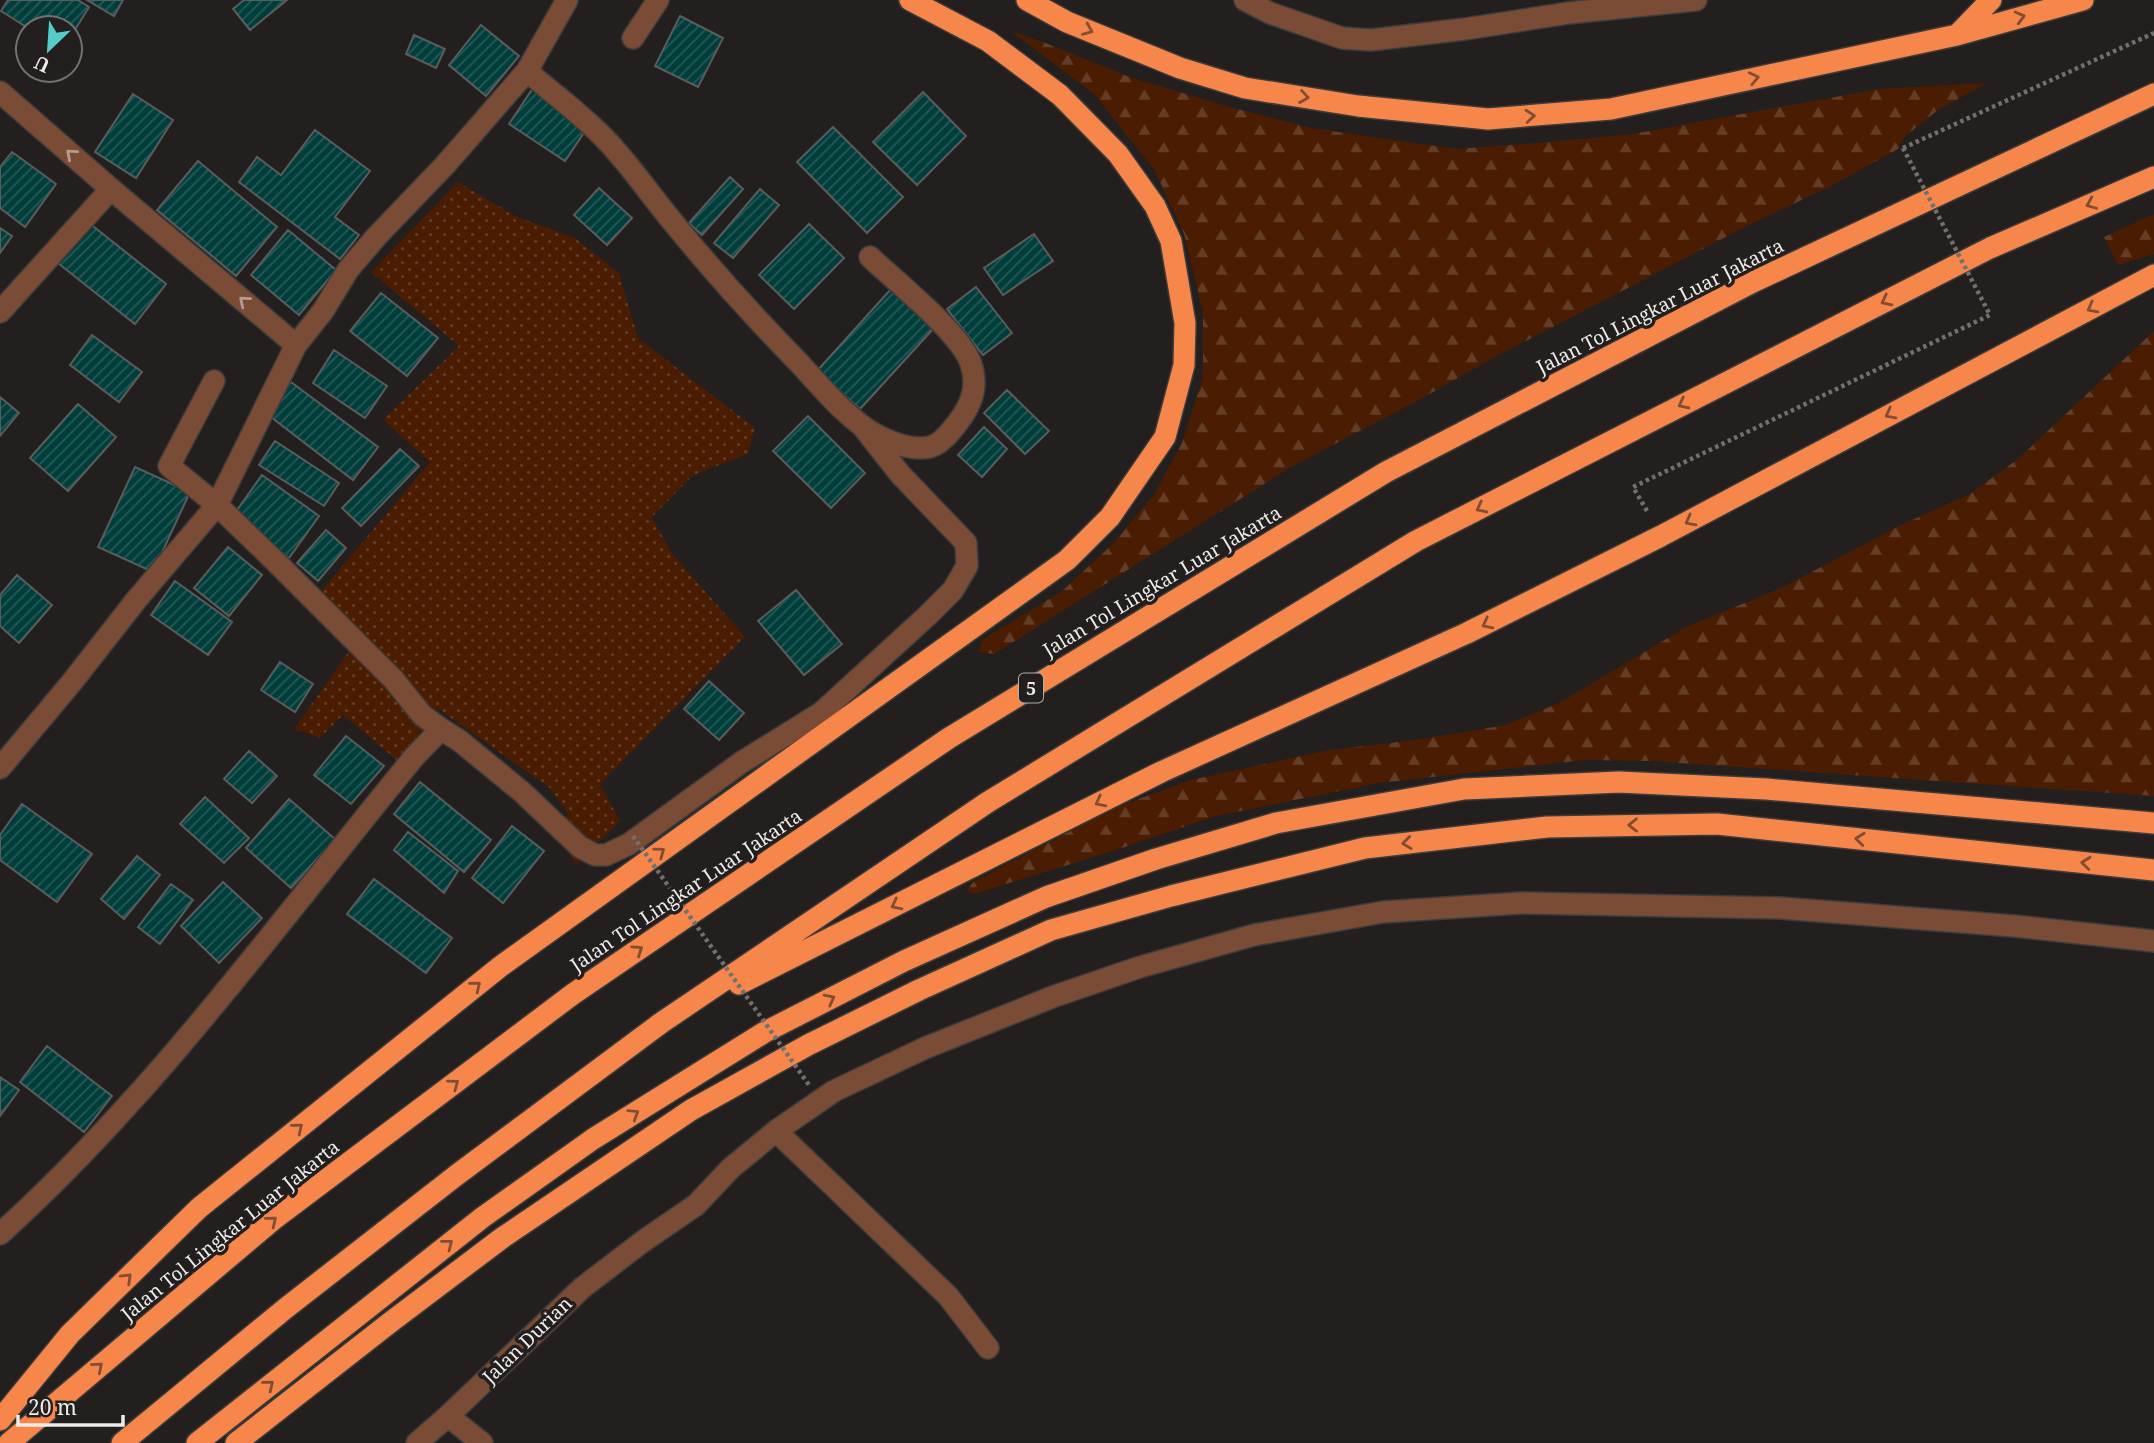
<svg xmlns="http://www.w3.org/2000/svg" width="2154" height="1443" viewBox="0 0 2154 1443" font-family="'Noto Serif',serif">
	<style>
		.grass { fill: url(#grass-dots) }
		.forest { fill: url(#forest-firs) }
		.building { fill: url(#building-hatch); stroke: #595c5c; stroke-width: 2 }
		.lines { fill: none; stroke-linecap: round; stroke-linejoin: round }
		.minor-casing { stroke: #3e3c3b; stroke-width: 24 }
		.highway-casing { stroke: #3e3c3b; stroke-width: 24 }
		.path { stroke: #72706f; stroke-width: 4.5; stroke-dasharray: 3.5 3.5; stroke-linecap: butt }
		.minor { stroke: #7a4c36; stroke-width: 21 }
		.highway { stroke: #f7864b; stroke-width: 21 }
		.path-bridge { stroke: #72706f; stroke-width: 4.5; stroke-dasharray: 3.5 3.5; stroke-linecap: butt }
		.oneway { stroke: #824d32 }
		.oneway2 { stroke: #b49c90 }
		.labels { text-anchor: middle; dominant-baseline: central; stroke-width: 7; stroke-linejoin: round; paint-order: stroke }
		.shield { fill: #221f1e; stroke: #b0aeae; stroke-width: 2 }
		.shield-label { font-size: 18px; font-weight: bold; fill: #edeceb }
		.street-label { font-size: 19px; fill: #edeceb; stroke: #221f1e }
	</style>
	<defs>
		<pattern id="grass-dots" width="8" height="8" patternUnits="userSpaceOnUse" patternTransform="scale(1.75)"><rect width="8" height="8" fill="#4a1c01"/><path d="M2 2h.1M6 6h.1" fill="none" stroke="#643d26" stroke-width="1.8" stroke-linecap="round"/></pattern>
		<pattern id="forest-firs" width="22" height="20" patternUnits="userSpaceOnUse" patternTransform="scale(1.75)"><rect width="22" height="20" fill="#4a1c01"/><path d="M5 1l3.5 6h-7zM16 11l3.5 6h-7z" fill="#643d26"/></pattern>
		<pattern id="building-hatch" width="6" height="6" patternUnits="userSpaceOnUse" patternTransform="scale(1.75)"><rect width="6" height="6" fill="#003e3c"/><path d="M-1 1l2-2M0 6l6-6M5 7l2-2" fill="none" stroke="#265a58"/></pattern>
	</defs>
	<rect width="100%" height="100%" fill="#221f1e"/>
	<path class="grass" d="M458 182 515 216 575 238 619 273 638 338 755 428 748 454 693 475 652 517 671 552 745 637 600 784 620 821 576 865 556 832 568 814 550 788 437 708 399 762 343 715 320 738 294 729 357 640 312 602 430 462 383 420 459 346 371 272Z"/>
	<path class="forest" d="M1011 31 1043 42 1132 78 1230 107 1311 128 1456 149 1538 143 1633 134 1879 89 1987 83 1938 110 1904 137 1898 149 1829 187 1749 225 1493 358 1417 401 1291 467 994 654 979 652 983 639 1061 592 1114 543 1155 493 1182 443 1203 377V312L1184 234 1155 171 1095 95Z
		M2154 214V254L2118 265 2104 237Z
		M2154 331V796L1651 761 1584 760 1379 783 1216 816 1119 849 974 894 967 891 973 882 1117 807 1191 780 1329 750 1416 740 1506 725 1559 703 1688 626 1779 589 1903 524 1970 494 2018 459Z"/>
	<path class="building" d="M8 0H78L89 7 70 38V28H28L1 11Z
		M87 0H123L114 16Z
		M244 0H287L250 30 233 9Z
		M680 16 723 38 698 87 655 66Z
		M481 25 519 56 486 96 449 65Z
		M414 35 445 49 436 68 406 54Z
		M533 88 589 125 565 161 509 124Z
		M923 92 966 136 917 185 873 142Z
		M133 94 173 120 136 178 95 152Z
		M833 127 903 197 867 233 797 162Z
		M315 130 370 171 335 217 359 235 340 259 239 182 257 157 281 175Z
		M12 152 56 184 25 227 0 208V167Z
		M198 161 277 227 236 276 157 210Z
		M730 177 743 189 702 235 689 223Z
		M599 188 632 218 607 245 574 215Z
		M760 189 779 205 733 258 714 243Z
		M89 223 166 284 135 324 54 260Z
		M809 224 844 258 794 309 759 275Z
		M0 228 12 236 0 253Z
		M288 230 336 270 299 315 251 275Z
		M1034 234 1053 261 1003 295 984 268Z
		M976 287 1012 333 983 355 947 309Z
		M891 289 934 328 860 409 817 371Z
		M381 293 438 338 407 376 350 331Z
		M92 335 142 372 119 402 70 365Z
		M334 350 387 386 365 418 313 383Z
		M291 382 378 447 353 480 267 414Z
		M1007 390 1049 431 1025 454 984 413Z
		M0 397 19 413 0 436Z
		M78 404 116 437 68 491 30 458Z
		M808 416 865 473 831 508 773 451Z
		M984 427 1007 449 982 477 958 455Z
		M275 441 339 483 324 506 259 465Z
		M400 449 419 466 361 526 342 508Z
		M135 467 190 492 153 572 98 547Z
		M262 475 319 516 289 558 232 517Z
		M326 530 346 548 318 581 297 563Z
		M228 547 262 575 229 616 194 588Z
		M17 575 52 605 19 643 0 626V595Z
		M175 581 232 622 208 655 151 615Z
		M796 590 842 644 804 675 758 621Z
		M280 662 313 684 295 712 261 690Z
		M709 681 744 713 719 740 684 709Z
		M346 736 384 766 351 804 314 775Z
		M249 751 277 776 252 803 224 779Z
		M420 782 491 840 464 872 394 814Z
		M205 797 249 838 224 863 180 824Z
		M289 799 335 839 291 888 246 848Z
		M22 804 92 854 57 902 0 860V835Z
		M512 826 544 851 503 903 472 878Z
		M408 832 458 871 444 893 394 850Z
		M137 856 160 875 124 919 101 899Z
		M374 879 452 938 426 973 347 914Z
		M223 882 262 918 219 963 181 926Z
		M171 884 193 900 160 944 138 927Z
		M47 1046 112 1096 84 1132 20 1082Z
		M0 1077 19 1090 0 1116Z"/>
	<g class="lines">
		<defs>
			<path id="minor" d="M1245 0 1270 13 1342 38 1371 40 1465 29 1568 13 1696 0
				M633 38 658 0
				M527 71C553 94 583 115 607 141 632 167 653 199 677 227 716 275 758 321 801 365 820 386 839 408 861 425 878 438 909 452 930 447 938 445 946 437 951 431 968 411 980 391 971 364 962 334 895 281 870 257
				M0 92 111 189 296 345
				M0 312 111 189
				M441 729 460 741 522 792 580 847 595 855H606L629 844 742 762 821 713 927 616 953 590 967 566 966 543 900 474 863 427
				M0 768 72 682 137 599 217 505 296 345 323 311 348 270 376 237 446 164 527 71 567 0
				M776 1131 948 1296 988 1348
				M0 1234C157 1092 281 919 415 756L441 729 422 715 394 680 275 561 217 505 169 466 214 381
				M448 1416 482 1443
				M417 1443 448 1416 582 1288 642 1242 696 1205 731 1168 776 1131 834 1091 925 1048 1055 996 1140 967 1254 935 1383 912 1521 903 1780 908 2014 926 2154 941"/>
			<path id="highway" d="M1027 0 1067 22 1180 68 1245 88 1358 106 1488 119 1611 109 1957 35 2083 0
				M1959 33 1991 0
				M739 984 1161 772 1467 633 1661 536 2154 275
				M0 1420 70 1334 199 1208 501 966 1067 560 1110 517 1165 437 1184 365 1185 323 1171 241 1155 206 1118 154 1060 95 988 41 910 0
				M9 1443 274 1219 573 994 949 738 1386 472 1753 282 2154 94
				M122 1443 286 1308 458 1174 661 1023 988 802 1416 541 1990 248 2154 177
				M197 1443 483 1217 593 1139 765 1032 904 961 1046 897 1156 859 1276 823 1464 789 1619 782 1766 789 2154 823
				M236 1443 392 1321 502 1238 691 1110 808 1045 919 990 1051 930 1171 896 1365 848 1547 827 1717 824 2154 870"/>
		</defs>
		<use href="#minor" class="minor-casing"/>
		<use href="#highway" class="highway-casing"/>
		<path class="path" d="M1903 148 2154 33
			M1647 511 1633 487 1990 315"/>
		<use href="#minor" class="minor"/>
		<use href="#highway" class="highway"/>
		<path class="path-bridge" d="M1903 148 1990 315
			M633 836 809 1085"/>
	</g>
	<defs><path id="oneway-chevron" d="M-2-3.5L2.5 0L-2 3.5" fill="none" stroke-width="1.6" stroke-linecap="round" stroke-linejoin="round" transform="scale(1.75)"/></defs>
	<g class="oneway">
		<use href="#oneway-chevron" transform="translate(2020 17) rotate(-15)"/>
		<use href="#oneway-chevron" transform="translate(1088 30) rotate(22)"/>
		<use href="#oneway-chevron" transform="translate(1754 78) rotate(-12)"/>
		<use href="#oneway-chevron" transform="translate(1304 97) rotate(9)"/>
		<use href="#oneway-chevron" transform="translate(1530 116) rotate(-5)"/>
		<use href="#oneway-chevron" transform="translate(2091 204) rotate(157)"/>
		<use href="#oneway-chevron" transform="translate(1886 301) rotate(153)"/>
		<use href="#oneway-chevron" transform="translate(2092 308) rotate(152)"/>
		<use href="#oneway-chevron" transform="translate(1683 404) rotate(153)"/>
		<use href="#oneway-chevron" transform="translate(1890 414) rotate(152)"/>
		<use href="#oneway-chevron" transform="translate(1481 508) rotate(153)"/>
		<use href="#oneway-chevron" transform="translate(1690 521) rotate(152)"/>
		<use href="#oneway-chevron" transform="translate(1487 624) rotate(153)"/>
		<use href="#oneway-chevron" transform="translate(1100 802) rotate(153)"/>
		<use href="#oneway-chevron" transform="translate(1633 825) rotate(179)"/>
		<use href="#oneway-chevron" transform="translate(1860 839) rotate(-174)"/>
		<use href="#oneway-chevron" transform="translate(1407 843) rotate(173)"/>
		<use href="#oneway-chevron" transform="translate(660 852) rotate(-36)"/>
		<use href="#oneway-chevron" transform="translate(2086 863) rotate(-174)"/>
		<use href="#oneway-chevron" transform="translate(896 905) rotate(153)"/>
		<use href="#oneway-chevron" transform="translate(638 950) rotate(-34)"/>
		<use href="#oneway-chevron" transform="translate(476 986) rotate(-39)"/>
		<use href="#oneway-chevron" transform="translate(830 999) rotate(-27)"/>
		<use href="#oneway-chevron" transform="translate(454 1084) rotate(-37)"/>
		<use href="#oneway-chevron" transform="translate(634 1114) rotate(-32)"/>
		<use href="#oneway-chevron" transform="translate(298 1128) rotate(-39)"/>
		<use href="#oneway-chevron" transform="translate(272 1221) rotate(-39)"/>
		<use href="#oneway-chevron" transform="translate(448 1244) rotate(-38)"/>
		<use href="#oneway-chevron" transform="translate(127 1278) rotate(-44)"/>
		<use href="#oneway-chevron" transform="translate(98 1367) rotate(-40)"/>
		<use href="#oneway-chevron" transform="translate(269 1385) rotate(-39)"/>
	</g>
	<g class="oneway2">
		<use href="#oneway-chevron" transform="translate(71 154) rotate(-139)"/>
		<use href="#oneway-chevron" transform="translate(244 301) rotate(-140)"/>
	</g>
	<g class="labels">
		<rect class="shield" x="1019" y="673.5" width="24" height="29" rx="5"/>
		<g class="shield-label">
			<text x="1031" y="688">5</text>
		</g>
		<g class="street-label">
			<text transform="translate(1660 306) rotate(-27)">Jalan Tol Lingkar Luar Jakarta</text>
			<text transform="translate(1162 581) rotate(-31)">Jalan Tol Lingkar Luar Jakarta</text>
			<text transform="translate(686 890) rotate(-34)">Jalan Tol Lingkar Luar Jakarta</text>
			<text transform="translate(230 1230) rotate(-39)">Jalan Tol Lingkar Luar Jakarta</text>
			<text transform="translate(527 1340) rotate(-44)">Jalan Durian</text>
		</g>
	</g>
	<g transform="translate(49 49) rotate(205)"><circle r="33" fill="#221f1e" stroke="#737170" stroke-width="2"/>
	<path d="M0-5L12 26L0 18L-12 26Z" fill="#54cdc8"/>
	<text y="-10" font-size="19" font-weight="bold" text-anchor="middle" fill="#edeceb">U</text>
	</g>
	<path d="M18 1415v10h105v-10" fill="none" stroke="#edeceb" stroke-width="3.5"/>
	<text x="28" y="1415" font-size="21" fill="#edeceb" stroke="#221f1e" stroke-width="5" paint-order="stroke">20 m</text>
</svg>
